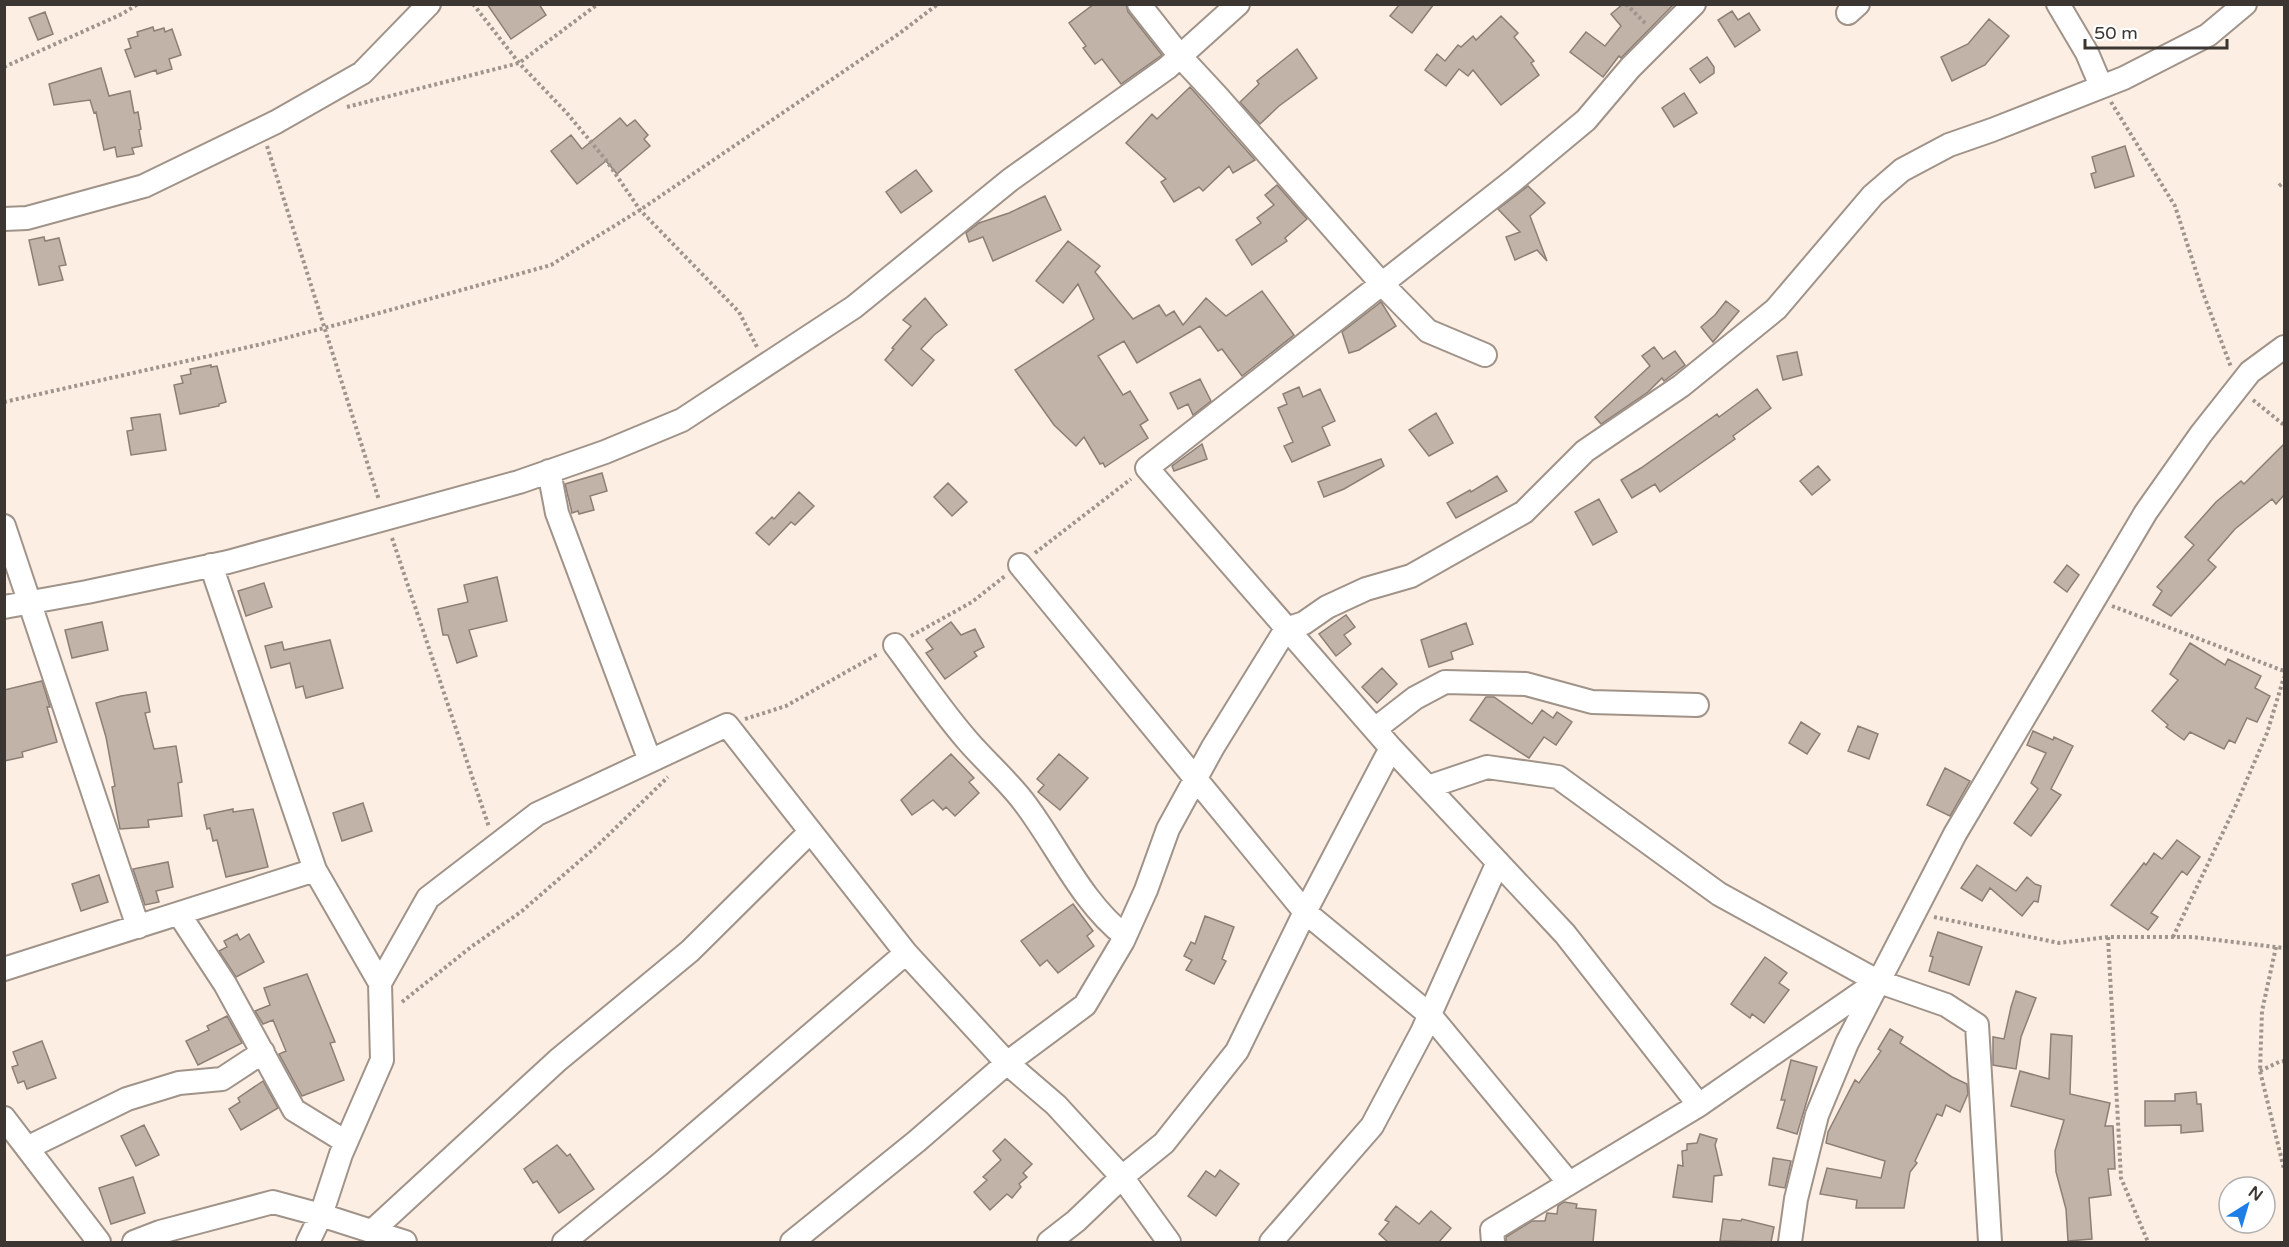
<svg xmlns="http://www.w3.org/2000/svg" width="2289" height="1247" viewBox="0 0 2289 1247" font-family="'Varela Round',sans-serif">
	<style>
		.building { fill: #c1b3a8; stroke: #8c7f75; stroke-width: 1.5 }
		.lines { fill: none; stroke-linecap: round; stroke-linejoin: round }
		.minor-casing { stroke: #a09389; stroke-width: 26 }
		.path { stroke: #9f958d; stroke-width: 4; stroke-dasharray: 3 3; stroke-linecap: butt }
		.minor { stroke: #fff; stroke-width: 22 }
	</style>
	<rect width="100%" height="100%" fill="#fceee2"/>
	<path class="building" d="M487 4H539L546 15 511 39Z
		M1094 4H1126L1128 12 1162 55 1121 84 1102 59 1095 64 1083 48 1086 46 1069 23Z
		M1400 4H1434L1412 33 1390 16Z
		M1623 4H1674L1621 58 1619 56 1603 77 1570 52 1586 32 1605 46 1621 26 1611 14Z
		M1732 11 1738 20 1749 13 1760 30 1735 47 1718 20Z
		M45 12 53 34 38 40 29 18Z
		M1501 16 1518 33 1514 37 1534 61 1531 63 1539 75 1501 105 1473 70 1468 76 1459 69 1446 86 1425 70 1437 54 1445 61 1458 45 1461 47 1473 36 1476 40Z
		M1989 19 2009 36 1985 65 1952 81 1941 57 1968 44Z
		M153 27 154 31 164 28 165 32 172 29 181 55 169 59 172 69 157 74 156 70 135 77 125 50 131 48 128 39 138 36 137 32Z
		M1297 49 1317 78 1279 106 1260 124 1240 102 1259 84 1257 81Z
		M1707 57 1714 67V73L1700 83 1690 69Z
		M101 68 109 96 130 91 134 113 138 112 141 129 139 130 142 146 132 148 134 154 117 157 115 147 104 150 96 112 94 113 90 100 54 105 49 84Z
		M1190 87 1255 160 1233 173 1229 166 1203 191 1199 187 1174 202 1161 182 1166 179 1126 143 1152 114 1157 119Z
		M1684 93 1697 113 1674 127 1662 108Z
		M620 118 627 126 635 120 648 135 644 139 650 146 617 174 606 161 577 184 551 151 571 135 582 149Z
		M2125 146 2134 176 2095 188 2091 174 2096 172 2092 157Z
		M916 170 932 191 901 213 886 192Z
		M1277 185 1307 219 1285 238 1287 241 1252 265 1236 240 1261 223 1257 218 1274 205 1265 195Z
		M1528 186 1545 203 1530 216 1547 261 1537 250 1515 260 1506 237 1520 232 1498 209Z
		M1045 196 1061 230 993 261 983 237 969 242 966 233 979 223 1009 213Z
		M44 237 45 241 59 238 66 265 59 266 63 280 39 285 29 240Z
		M1068 241 1100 266 1095 272 1133 319 1159 305 1166 316 1174 311 1183 325 1206 298 1226 316 1262 291 1294 335 1242 376 1222 349 1218 351 1200 326 1137 363 1124 341 1098 356 1123 395 1130 391 1148 420 1140 425 1148 438 1105 467 1103 463 1100 464 1084 437 1076 446 1054 425 1015 370 1094 319 1078 284 1063 303 1036 281Z
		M925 298 947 325 934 335 921 349 934 360 912 386 885 360 894 349 892 348 911 326 903 320Z
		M1726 301 1739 311 1713 342 1701 327 1715 315Z
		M1381 302 1396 326 1359 350 1349 353 1342 332Z
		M1654 347 1663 359 1675 351 1685 365 1664 381 1662 378 1648 392 1601 424 1595 417 1650 366 1642 356Z
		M1797 352 1802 375 1783 380 1777 356Z
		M211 365V367L217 366 226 402 219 404V406L180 414 174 385 183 383 181 376 191 374 190 369Z
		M1200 379 1211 401 1193 415 1188 404 1178 409 1170 393Z
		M1299 387 1303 397 1320 389 1335 421 1322 427 1330 445 1292 462 1284 446 1293 442 1278 408 1287 404 1283 394Z
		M1757 389 1771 408 1733 436 1735 439 1660 492 1655 484 1632 498 1621 480 1641 468 1717 414 1719 417Z
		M1436 413 1453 443 1429 456 1409 430Z
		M160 414 166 450 131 455 127 431 133 430 131 418Z
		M1202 444 1207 459 1174 471 1172 466Z
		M2284 444V495L2276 504 2272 499 2235 529 2208 560 2216 567 2171 616 2153 605 2162 591 2157 587 2194 545 2185 537 2216 502 2241 481 2244 484Z
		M1381 459 1384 466 1344 489 1324 497 1318 482Z
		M1818 466 1830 480 1812 495 1800 481Z
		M602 473 607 491 590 496 594 510 579 514 578 511 572 513 565 484Z
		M1497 476 1507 491 1456 518 1447 503 1470 490 1471 492Z
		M948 483 967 502 952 516 934 497Z
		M799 492 814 506 795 525 791 522 769 545 756 533 772 517 774 519Z
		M1599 499 1617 532 1593 545 1575 512Z
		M2067 565 2079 575 2067 592 2054 582Z
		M497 577 507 621 469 630 477 656 457 663 448 635H443L438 609 468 602 464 585Z
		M264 583 272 607 246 616 238 591Z
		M1346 615 1355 627 1344 635 1351 644 1336 656 1319 634Z
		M102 622 108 650 72 658 65 630Z
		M951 622 961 635 975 629 984 647 974 652 977 656 945 679 926 653 933 649 926 640Z
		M1466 623 1473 644 1451 652 1453 659 1429 667 1421 640Z
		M330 640 343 688 306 698 303 686 296 688 290 663 271 668 265 646 282 642 284 650Z
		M2190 643 2225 665 2228 659 2261 676 2255 688 2270 696 2257 722 2247 718 2235 743 2229 740 2224 749 2190 732 2184 740 2166 727 2168 725 2152 711 2178 680 2170 674Z
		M1382 668 1397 684 1377 703 1362 687Z
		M42 681 50 707H47L57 742 22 752 23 757 4 761V690Z
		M146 692 150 712 145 713 154 749 176 746 182 782 178 783 182 816 148 820 149 827 120 829 112 787 115 786 106 737 96 703 121 696Z
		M1486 697H1494L1532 724 1542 710 1553 718 1557 712 1572 722 1556 745 1544 737 1529 758 1470 720Z
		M1801 722 1820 734 1807 754 1789 743Z
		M1858 726 1878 734 1869 759 1848 751Z
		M2033 731 2053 740 2054 737 2073 746 2051 789 2061 795 2031 836 2014 823 2038 789 2031 783 2046 753 2027 745Z
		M951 754 974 778 969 782 979 793 955 816 946 807 943 810 933 800 912 815 901 800Z
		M1059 754 1088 778 1060 810 1038 792 1044 785 1037 779Z
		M1945 768 1970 781 1950 816 1927 805Z
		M363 803 372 831 342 841 333 813Z
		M233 809V812L253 809 268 867 226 877 217 840 213 841 210 828 207 829 204 815Z
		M2177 840 2200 857 2187 875 2182 871 2151 913 2158 917 2148 930 2111 905 2144 863 2146 865 2154 853 2162 859Z
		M168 862 173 887 156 891 159 902 145 905 133 869Z
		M1977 865 2016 891 2027 877 2035 884 2041 886 2038 902 2034 901 2022 916 1990 888 1982 901 1961 888Z
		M99 875 108 902 81 911 72 884Z
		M1073 904 1093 931 1087 936 1094 946 1058 973 1047 960 1040 966 1021 941Z
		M1205 916 1234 927 1222 959 1226 961 1214 984 1186 970 1192 960 1184 956 1191 942 1195 944Z
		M1938 932 1982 947 1969 985 1929 971 1933 957 1930 956Z
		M237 934 240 940 249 934 264 962 236 977 219 951 227 947 224 941Z
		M1765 957 1787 973 1779 983 1789 990 1764 1023 1752 1014 1750 1018 1731 1004Z
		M307 974 335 1042 330 1043 344 1080 302 1096 279 1054 286 1051 273 1020 263 1024 255 1011 270 1005 264 988Z
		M2016 991 2036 998 2021 1037 2016 1069 1993 1065V1037L2004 1039 2011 1007Z
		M227 1016 242 1043 198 1065 186 1041 209 1030 207 1026Z
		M1890 1029 1903 1037 1900 1043 1952 1077 1967 1084 1968 1094 1960 1112 1946 1105 1942 1116 1937 1114 1915 1161 1917 1163 1910 1172 1904 1208H1856L1857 1200 1820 1194 1827 1168 1881 1178 1885 1161 1826 1143 1828 1132 1855 1080 1859 1083 1881 1051 1878 1049Z
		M2051 1034 2072 1036 2070 1094 2110 1103 2105 1126H2113L2115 1169H2108L2111 1195 2089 1198 2092 1239 2068 1241 2066 1209 2056 1172 2055 1151 2064 1120 2011 1106 2020 1071 2049 1079Z
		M42 1041 56 1078 27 1089 24 1081 18 1083 12 1067 18 1065 13 1052Z
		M1791 1060 1817 1067 1797 1134 1777 1128 1785 1100H1781Z
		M263 1081 278 1108 241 1130 229 1109 240 1102 238 1098Z
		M2196 1092 2197 1104H2201L2203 1131 2181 1133V1125L2145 1126V1101H2175V1094Z
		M144 1125 159 1155 136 1166 121 1136Z
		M1700 1134 1717 1139 1715 1145 1722 1175 1714 1176 1712 1202 1673 1197 1678 1165 1683 1166 1682 1151 1687 1150V1144L1697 1143Z
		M1005 1139 1032 1164 1023 1173 1027 1177 1019 1184 1021 1187 1012 1198 1007 1194 990 1210 974 1192 987 1180 983 1177 1001 1160 993 1151Z
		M557 1145 567 1156 570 1154 594 1189 559 1213 537 1181 533 1183 524 1169Z
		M1773 1158 1791 1161 1785 1188 1769 1185Z
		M1220 1170 1239 1184 1216 1216 1188 1196 1206 1171 1215 1177Z
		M133 1177 145 1213 111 1224 99 1188Z
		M1564 1202 1577 1204 1576 1208 1596 1210 1593 1242H1506V1237L1532 1221H1545L1547 1213 1557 1214 1558 1206Z
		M1396 1206 1419 1224 1431 1211 1451 1228 1439 1242H1388L1379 1234 1389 1222 1385 1220Z
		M1723 1219 1741 1221 1742 1219 1774 1227 1771 1242 1720 1241Z"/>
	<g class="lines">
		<defs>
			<path id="minor" d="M1139 4 1180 56 1218 97 1381 283 1428 331 1485 355
				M2058 4 2087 53 2101 86
				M1848 13 1858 4
				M4 219 27 218 144 186 276 122 362 73 429 4
				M549 471 557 513 650 761
				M4 526 138 927
				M211 565 315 870
				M1020 565 1305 912 1430 1015 1569 1183
				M4 607 87 592 228 562 519 482 605 452 682 420 854 307 1010 180 1167 68 1238 4
				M895 645C919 677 941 710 967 740 985 761 1006 779 1023 801 1057 845 1081 902 1125 936
				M1375 729 1415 698 1445 682 1526 684 1592 702 1697 705
				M1391 748 1565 934 1699 1105 1874 984
				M1428 787 1487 767 1558 777 1719 894 1877 981 1946 1005 1977 1025 1990 1242
				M179 914 225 984 294 1110 346 1142
				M4 969 315 870 380 983 428 898 537 814 727 725 906 953 1007 1063 1056 1105 1122 1177 1169 1242
				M4 1118 99 1242
				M27 1148 127 1099 179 1083 222 1079 263 1052
				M371 1232 558 1060 690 951 810 832
				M134 1242 160 1232 273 1202 321 1215 405 1242
				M308 1242 321 1215 341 1154 382 1060 380 983
				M564 1242 659 1165 906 953
				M792 1242 917 1141 1007 1063 1085 1005 1123 941 1146 890 1168 829 1213 747 1286 629 1304 623 1327 607 1366 589 1411 576 1524 512 1585 451 1681 386 1776 309 1873 195 1902 170 1949 145 1992 130 2124 78 2208 35 2245 4
				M1049 1242 1076 1221 1122 1177 1164 1143 1237 1051 1305 912 1391 748 1147 468 1514 180 1586 120 1630 68 1694 4
				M1271 1242 1372 1126 1422 1032 1498 862
				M1493 1242 1492 1230 1699 1105
				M1790 1242 1796 1199 1817 1115 1847 1043 1955 834 2146 512 2201 434 2250 372 2284 347"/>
		</defs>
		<use href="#minor" class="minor-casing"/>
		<path class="path" d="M473 4 519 63 566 112 606 160 640 210 739 312 758 349
			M1626 4 1647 25
			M4 67 122 14 138 4
			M2111 102 2175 206 2203 293 2231 367
			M347 107 519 63 598 4
			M267 146 379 500
			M2279 186 2284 182
			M2253 400 2284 425
			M4 402 262 344 347 322 551 265 640 210 900 33 938 4
			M392 538 489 827
			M1035 553 1131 479
			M2112 606 2284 671
			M911 636 972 602 1005 576
			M745 719 786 706 878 654
			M1934 917 2059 943 2108 937H2192L2284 948
			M2108 937 2121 1178 2148 1242
			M2173 937 2236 805 2267 733 2284 677
			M2276 947 2262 1011 2260 1071 2284 1169
			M402 1002 471 947 522 911 598 845 668 777
			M2260 1071 2279 1062 2284 1061"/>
		<use href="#minor" class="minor"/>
	</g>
	<rect width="2289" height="1247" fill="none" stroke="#3b3632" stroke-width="12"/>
	<g transform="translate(2247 1205) rotate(37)"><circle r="28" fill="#ffffff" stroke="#b1afad" stroke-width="1.5"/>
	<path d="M0-4.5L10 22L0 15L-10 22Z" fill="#1e7ee7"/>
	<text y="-9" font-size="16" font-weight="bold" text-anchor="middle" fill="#3b3632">N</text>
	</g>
	<path d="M2085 39v9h142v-9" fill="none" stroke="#3b3632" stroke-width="3"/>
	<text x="2094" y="39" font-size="18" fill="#3b3632" stroke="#ffffff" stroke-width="4.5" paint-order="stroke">50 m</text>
</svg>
